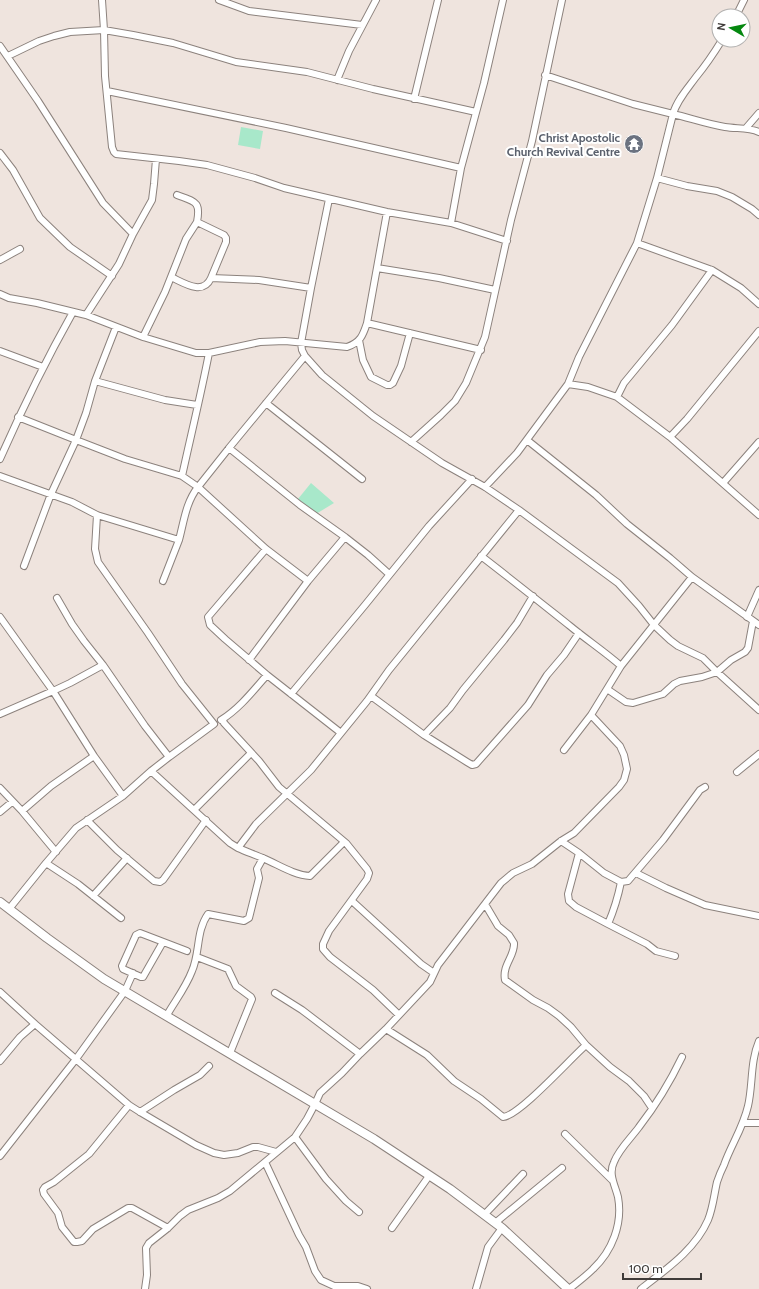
<svg xmlns="http://www.w3.org/2000/svg" width="759" height="1289" viewBox="0 0 759 1289" font-family="Cabin,sans-serif">
	<style>
		.green { fill: #a8e8ca }
		.lines { fill: none; stroke-linecap: round; stroke-linejoin: round }
		.minor-casing { stroke: #8c827d; stroke-width: 8 }
		.secondary-casing { stroke: #8c827d; stroke-width: 10 }
		.minor { stroke: #fff; stroke-width: 6 }
		.secondary { stroke: #fff; stroke-width: 8 }
		.labels { text-anchor: middle; dominant-baseline: central; stroke-width: 4; stroke-linejoin: round; paint-order: stroke }
		.worship-label { font-size: 12px; font-weight: bold; fill: #5b616d; stroke: #fff; text-anchor: end }
	</style>
	<rect width="100%" height="100%" fill="#efe4de"/>
	<path class="green" d="M241 127 263 131 260 149 238 145Z
		M311 483 334 503 316 514 298 499Z"/>
	<g class="lines">
		<defs>
			<path id="minor" d="M102 0 104 30 105 76 112 147 114 152 116 154 179 161 207 165 255 178 284 188 387 212 451 223 507 241
				M219 0 249 11 362 25
				M736 16 744 0
				M0 46 38 101 103 203 133 234 119 264 86 315
				M8 56 39 41 54 36 70 32 104 30 133 35 173 43 236 62 307 72 373 89 476 112
				M545 75 633 104 673 114C677 100 688 88 696 77 706 65 714 53 722 40
				M337 80 349 51 376 0
				M107 91 286 128 461 168
				M414 99 438 0
				M746 128 759 113
				M0 153 13 170 40 218 70 247 112 276
				M657 178 673 114C690 118 707 124 725 127 736 129 748 127 759 132
				M177 195C195 202 201 201 197 222L224 235 226 238V242L211 278 259 280 311 288
				M759 215 752 209 732 197 717 191 687 186 657 178 637 243 712 270 741 288 759 304
				M451 223 461 168 484 83 503 0
				M133 234 152 200 154 184 156 159
				M0 260 20 249
				M377 268 439 278 495 290
				M171 277C184 283 203 296 211 278
				M0 294 9 298 37 303 86 315 143 337 196 353H209L260 342 285 341 347 347C361 342 363 335 367 323L387 212
				M367 323 481 350
				M116 327 95 381 86 413 76 440 125 459 182 476 198 487C186 502 184 521 179 540
				M143 337 165 292 186 239 197 222
				M359 340 363 360 371 377 387 385H390L393 383 401 366 410 333
				M0 351 43 367
				M305 356 322 375 373 416 442 463 485 487 519 510 618 583 639 606 654 625 670 640 678 646 703 658 717 672 702 677 680 681 674 684 663 694 633 703 626 702 607 689
				M95 381 165 400 197 405
				M568 384 588 387 617 397 670 437 759 515
				M617 397 624 383 672 325 712 270
				M266 403 362 479
				M18 417 76 440 51 494 24 566
				M670 437 687 419 759 331
				M527 440 596 495 627 524 670 558 692 577 759 625
				M411 442 441 415 455 401 466 383 485 337 511 220 532 141 562 0
				M229 448 305 356 302 350 301 343 311 288 329 199
				M0 459C22 409 46 360 73 312
				M0 476 72 502 97 515 179 540 163 581
				M182 476C191 435 201 394 209 353
				M723 483 759 442
				M485 487 517 453 568 384 579 357 637 243
				M97 515 95 549 98 562 148 633 182 684 214 724 169 757 151 771 230 843 238 848 256 824 311 770 367 701 389 670 519 510
				M345 537 368 555 389 574
				M266 549 208 617 210 625 225 639 267 675 341 733
				M481 556C511 579 541 603 570 626 587 640 605 652 621 666
				M57 598 72 624 84 641 103 665 145 726 169 757
				M0 617 53 691 0 714
				M747 617 759 590
				M753 621 748 648 745 652 731 660 717 672 759 710
				M249 660 308 581 266 549 198 487 229 448 300 505 345 537 308 581
				M103 665 70 683 53 691 94 756 123 796
				M291 694 365 605 429 526 472 479
				M371 696 424 735 450 708 463 690 504 640 517 623 533 596
				M223 719 224 723 259 761 279 787 346 843 367 869 369 873 367 879 329 931 323 944V949L330 957 373 990 399 1015
				M221 720C239 709 253 691 267 675
				M424 735 467 762 472 765 476 764 528 705 547 675 564 655 579 633
				M564 750 591 715
				M737 772 759 754
				M0 788 22 811 56 852
				M194 810 251 753
				M22 811 51 786 94 756
				M0 812 12 802
				M87 820 117 850 154 881 160 882 163 880 206 820
				M561 841 579 853 568 894 569 901 576 907 608 924
				M238 848C247 852 256 855 265 859 279 865 294 875 310 876L344 842
				M579 853 604 873 621 882 628 881 663 840 700 790 705 787
				M46 863 78 884 121 918
				M636 873 666 888 705 905 759 916
				M621 882C618 897 614 910 608 924L647 944 656 951 675 956
				M93 896 127 858
				M352 901 421 964 434 973
				M9 909 46 863 76 828 123 796 151 771
				M163 942 143 977H141L123 969 122 966 136 935 140 933 187 951
				M197 957 228 969 236 986 251 997 252 999 230 1053
				M0 992 35 1024 129 1105 140 1112 196 1145 214 1153 224 1155 238 1153 253 1147H258L276 1152
				M275 993 302 1010 360 1054
				M167 1015C175 1001 186 987 192 971 200 953 196 931 208 914L244 921 249 918 259 878 257 869 263 858
				M386 1029 427 1055 454 1081 481 1099 503 1117C519 1116 571 1058 586 1045L571 1027 559 1016 548 1008 533 1000 505 980C502 965 515 956 514 943L509 935 498 926 485 904
				M586 1045 610 1067 629 1081 644 1096 652 1108
				M0 1061 20 1037 35 1024
				M129 1105 89 1154 54 1182 45 1187 43 1190 44 1194 58 1213 62 1227 74 1242H77L82 1241 93 1229 128 1208H132L168 1228
				M140 1112 174 1090 200 1075 209 1066
				M744 1123H759
				M565 1134 612 1180
				M295 1137 326 1179 346 1201 359 1212
				M0 1156 76 1059 125 991 133 973
				M265 1162 299 1235 306 1247 315 1271 321 1280 334 1286H358L367 1289
				M484 1215 523 1174
				M495 1223 562 1168
				M392 1228 429 1176
				M145 1289 147 1275 146 1248 149 1243 168 1228 180 1216 188 1210 218 1198 230 1191 265 1162 295 1137 307 1119 315 1104 320 1093 342 1073 360 1054 386 1029 430 982 438 965 501 883 513 873 532 864 561 841 574 833 619 787 624 780 627 769 624 755 620 746 591 715 621 666 692 577
				M476 1289 488 1247 502 1228
				M569 1289C577 1283 586 1276 593 1269 612 1251 623 1224 618 1197 615 1185 608 1174 614 1162 619 1149 631 1138 639 1127 656 1105 670 1082 682 1057
				M641 1289C665 1270 695 1250 708 1220 713 1208 714 1195 717 1182 719 1176 721 1171 724 1165 731 1145 743 1128 748 1106 753 1085 750 1062 759 1041"/>
			<path id="secondary" d="M0 902 47 938 104 979 374 1139 450 1189 502 1228 568 1289"/>
		</defs>
		<use href="#minor" class="minor-casing"/>
		<use href="#secondary" class="secondary-casing"/>
		<use href="#minor" class="minor"/>
		<use href="#secondary" class="secondary"/>
	</g>
	<defs>
		<symbol id="temple-disc" viewBox="-11 -11 22 22"><circle r="9.5" fill="#6b7280" stroke="#fff"/><path d="M0-6L5-2H3V0L6.5 2.5H4V6H1.5V3h-3V6H-4V2.5H-6.5L-3 0V-2H-5Z" fill="#fff"/></symbol>
	</defs>
	<g fill-rule="evenodd">
		<use href="#temple-disc" x="623" y="133" width="22" height="22"/>
	</g>
	<g class="labels">
		<g class="worship-label">
			<text x="620" y="137">Christ Apostolic<tspan x="620" dy="14">Church Revival Centre</tspan></text>
		</g>
	</g>
	<g transform="translate(731 28) rotate(279)"><circle r="19" fill="#ffffff" stroke="#b2b1b0"/>
	<path d="M0-3L7 15L0 10L-7 15Z" fill="#058810"/>
	<text y="-6" font-size="11" font-weight="bold" text-anchor="middle" fill="#3f3b39">N</text>
	</g>
	<path d="M623 1273v6h78v-6" fill="none" stroke="#3f3b39" stroke-width="2"/>
	<text x="629" y="1273" font-size="12" fill="#3f3b39" stroke="#ffffff" stroke-width="3" paint-order="stroke">100 m</text>
</svg>
